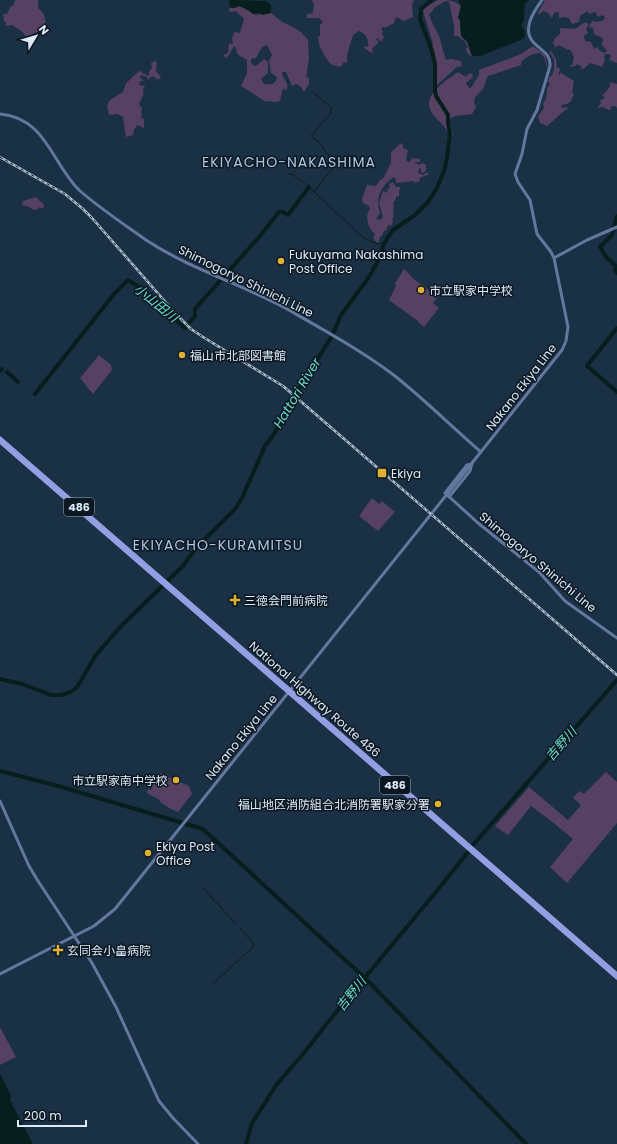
<svg xmlns="http://www.w3.org/2000/svg" width="617" height="1144" viewBox="0 0 617 1144" font-family="Poppins,'Noto Sans JP',sans-serif">
	<style>
		.green { fill: #564162; fill-rule: evenodd }
		.water { fill: #061f1c }
		.lines { fill: none; stroke-linecap: round; stroke-linejoin: round }
		.stream { stroke: #061f1c; stroke-width: 1 }
		.river { stroke: #061f1c; stroke-width: 4 }
		.secondary { stroke: #64779f; stroke-width: 3 }
		.trunk { stroke: #949ee2; stroke-width: 3.5 }
		.rail-casing { stroke: #acbccc; stroke-width: 2.5 }
		.rail { stroke: #0d1721; stroke-width: 1; stroke-dasharray: 3; stroke-linecap: butt }
		.poi-dot { fill: #deb133; stroke: #0d1721; stroke-width: 1.5 }
		.labels { text-anchor: middle; dominant-baseline: central; stroke-width: 3; stroke-linejoin: round; paint-order: stroke }
		.shield { fill: #0d1721; stroke: #9eabb8; stroke-width: 1 }
		.shield-label { font-size: 11px; font-weight: bold; fill: #dceaf8 }
		.poi-label { font-size: 12px; fill: #dceaf8; stroke: #0d1721; text-anchor: start }
		.street-label { font-size: 12px; fill: #dceaf8; stroke: #0d1721 }
		.water-label { font-size: 13px; font-style: italic; fill: #68decf; stroke: #0d1721 }
		.quarter-label { font-size: 14px; letter-spacing: 1px; fill: #acc8e3; stroke: #0d1721 }
	</style>
	<rect width="100%" height="100%" fill="#193045"/>
	<path class="green" d="M15 0H38V8L44 14 46 23 44 26V30L34 33 29 39C25 36 23 32 20 30 17 28 15 28 13 25L6 26V23L4 21 3 14H7L11 6H13Z
		M311 0H414L412 5 413 17 404 21 396 17 394 23 385 28 384 27 381 28 383 31 382 34 384 37 381 42 378 38 376 39 379 42 372 49 373 54 364 48 365 46 368 47C369 40 366 34 359 31L353 35 347 55V62L343 63 341 67C338 66 334 66 331 64 325 59 318 45 318 37L320 36V25L323 22 319 18H307V14L313 13 314 3Z
		M438 0C448 0 454 0 461 6L458 18 460 20 461 36 469 45 472 56 468 54 466 49 468 47 465 42 458 36H454V25L449 2 446 1 435 7 429 15C432 23 436 29 439 36 442 44 443 52 446 60L451 59 461 61 462 66 457 67 437 85 436 65 432 47 433 44 423 11 425 7Z
		M545 0H617V63L609 60 611 56 609 54H605L604 57 605 60 602 67 590 63 582 70 581 66 577 64 575 66 570 67 569 66 572 65C575 58 574 54 569 49L568 50 559 45 554 48 555 46 553 43 555 38 560 34V28L575 29 585 22 589 24 586 29 588 33 584 36 585 41 591 42 594 49 597 47 600 51 605 53 607 51 601 44 603 42V38L594 34 593 28 589 27 592 21C597 22 599 22 604 20L605 17 602 15 599 17 596 15 597 13 595 12 589 14 588 12H586L580 16 579 22 572 24 569 18 565 17 559 18V13L557 12 554 13 552 18 547 12 543 11 539 15 538 13 540 9Z
		M236 6C242 6 248 11 253 14 259 15 264 14 271 13L282 22 293 27 301 32 308 40 309 59 306 77 309 78V84L304 92 301 87 296 84 292 86 286 72H282C282 80 291 82 286 91L283 88 280 101 275 102 267 101 266 102 241 86 247 73V60L237 54 236 48 234 46 229 55 226 58 223 55 228 53 229 44H233L232 38 234 33 235 32 240 33 244 19 236 11 230 12 229 8H235ZM267 45 272 55 269 61 271 73 277 77C276 84 271 85 264 84L261 79 268 73V62L264 59 257 65 254 66 251 63V59L256 58 262 47Z
		M533 46 545 55 548 68H547C546 62 545 57 540 53 533 53 526 57 521 62V65L488 76 483 89 475 97 474 102 476 107 472 114C464 116 455 113 449 120L453 134 452 136C447 132 445 126 440 122 414 100 440 85 458 72L466 77 468 74 472 73 473 77 466 83 470 89 479 75V70L521 54Z
		M551 51 556 59 557 68 558 67 560 69 558 76 561 73 574 81 572 93 574 94C571 102 570 104 561 105L562 108 567 107 568 109C563 110 553 122 547 126L540 123 538 116 544 108 543 102 546 100 547 88 550 84 548 81 550 76H552L554 69 556 68 554 69V59L549 52Z
		M155 61 157 62 156 71 161 77 158 80 153 76 147 80V77L141 75 140 78 144 81H140L139 85 145 86 143 90C145 95 141 99 139 104L142 108 141 112 142 114 141 118 144 119V128L137 125 134 130 133 135 126 137 123 117 117 114 109 115 107 106 110 100 123 92 126 83 132 78 133 76 135 75 139 71 149 76V71L152 68 151 63Z
		M610 82 617 84V108L615 106H612L610 110H608L603 107 597 108 601 103 600 100 604 99V97L602 95C607 91 611 88 610 82Z
		M401 143 403 145V148L408 150 406 160 408 162H410L412 158 420 159V162H415V163L419 165 422 163 426 165V171L423 173 421 172V169L419 168 418 173 424 175 425 173H429L428 175 419 178 420 181 415 183 414 181 396 183 395 178 394 177C381 185 375 199 380 213L376 219 380 220 383 217 379 203 383 191 388 193 387 189 390 188 389 184 393 182 396 187H400V189L399 191V196L396 197V199L393 203C395 208 392 212 394 217L392 219 393 222 391 226 388 225 386 231 384 230 382 236H380L379 242 377 243 373 238 375 234C368 228 364 217 370 209L369 206 363 203 362 198C365 193 365 189 367 185L376 186 380 180 383 179 391 163V152Z
		M36 197 44 205 43 209 39 207 38 209 34 210 29 207 22 205 23 201Z
		M404 269C410 274 416 283 423 285L437 298 433 303 439 308 424 327 418 322V321L389 300 396 286 395 283Z
		M99 355 111 365 112 370 93 394 80 378Z
		M372 498 379 504 382 501 395 512 378 531 359 516Z
		M606 772 617 782V823L567 883 550 867 573 839 555 824 531 806 508 835 495 826 529 787 568 820 581 805 573 798 579 791 584 794Z
		M160 773 189 786 192 794 178 812 169 808 159 801 160 800 147 793 148 789 151 790 158 774Z
		M0 1027 16 1057 0 1065Z"/>
	<path class="water" d="M229 0 266 1 271 5V13L262 15 260 13 253 14 249 10 239 6 235 8 230 7Z
		M458 0H529L525 3 524 20 521 26 524 29 525 36 523 39 480 56H474L471 54 467 41 461 36 460 20 458 18 461 6Z
		M0 1073 11 1096 10 1100 33 1144H0Z"/>
	<g class="lines">
		<path class="stream" d="M313 92 332 108 330 114 311 136 319 142 330 157 337 162 314 192
			M288 174H292L302 181 365 239 378 244 380 243 383 245
			M202 887 236 924
			M213 984 254 946V944L240 928"/>
		<path class="river" d="M617 216 612 235 600 247 606 257 616 266 615 270 617 273
			M617 328 587 366 617 392
			M0 371 2 369
			M7 372 18 382
			M35 394 114 294 128 280 142 289 185 328 186 327 195 316V309L259 237 279 212H283L288 215 309 187
			M0 679 22 684 51 695H61L71 692 77 687 96 655 121 626 183 566 196 548 236 508 242 498 265 446 274 434 297 392 332 336 341 315 369 277 379 259 382 255 383 245 393 230 415 215 428 202 437 188 444 171 447 158 450 133 448 123V115L436 96 435 91V64L432 51 420 19 421 9 432 0
			M0 771 58 786 203 829 368 981 526 1144
			M473 845 617 680
			M246 1144 252 1123 277 1084 304 1053 324 1027 440 887 468 852"/>
		<path class="secondary" d="M0 114C46 118 51 162 79 190 98 207 125 225 146 240 190 269 241 284 287 309 324 330 362 351 395 376 425 400 452 427 481 452
			M554 258 587 240 617 227
			M472 464 467 465 445 493 478 523 539 572 565 601 617 638
			M449 497 470 471 472 463 562 350 566 341 568 327 554 258 551 252 537 234 530 200 518 182 515 174 522 154 527 129 537 110 550 66C551 54 542 51 534 43 521 30 534 11 542 0
			M0 801 29 866 38 881 92 963 116 1007 159 1101 173 1118 198 1144
			M0 974 94 926 115 909 472 463"/>
		<path class="trunk" d="M0 438 617 974
			M0 442 617 978"/>
		<defs>
			<path id="rail" d="M0 157 65 194 83 209 92 218 176 314 191 329 203 337 283 386 617 675"/>
		</defs>
		<use href="#rail" class="rail-casing"/>
		<use href="#rail" class="rail"/>
	</g>
	<g class="poi-dot">
		<circle cx="281" cy="261" r="4"/>
		<circle cx="421" cy="290" r="4"/>
		<circle cx="182" cy="355" r="4"/>
		<rect x="377" y="468" width="10" height="10" rx="2"/>
		<path d="M233 594h4v4h4v4h-4v4h-4v-4h-4v-4h4z"/>
		<circle cx="176" cy="780" r="4"/>
		<circle cx="438" cy="804" r="4"/>
		<circle cx="148" cy="853" r="4"/>
		<path d="M56 944h4v4h4v4h-4v4h-4v-4h-4v-4h4z"/>
	</g>
	<g class="labels">
		<g class="shield">
			<rect x="64" y="498" width="30" height="18" rx="3"/>
			<rect x="380" y="776" width="30" height="18" rx="3"/>
		</g>
		<g class="shield-label">
			<text x="79" y="507">486</text>
			<text x="395" y="785">486</text>
		</g>
		<g class="poi-label">
			<text x="289" y="254">Fukuyama Nakashima<tspan x="289" dy="14">Post Office</tspan></text>
			<text x="429" y="290">市立駅家中学校</text>
			<text x="190" y="355">福山市北部図書館</text>
			<text x="391" y="473">Ekiya</text>
			<text x="244" y="600">三徳会門前病院</text>
			<text x="168" y="780" text-anchor="end">市立駅家南中学校</text>
			<text x="430" y="804" text-anchor="end">福山地区消防組合北消防署駅家分署</text>
			<text x="156" y="846">Ekiya Post<tspan x="156" dy="14">Office</tspan></text>
			<text x="67" y="950">玄同会小畠病院</text>
		</g>
		<g class="street-label">
			<text transform="translate(246 281) rotate(26)">Shimogoryo Shinichi Line</text>
			<text transform="translate(521 387) rotate(-52)">Nakano Ekiya Line</text>
			<text transform="translate(538 562) rotate(40)">Shimogoryo Shinichi Line</text>
			<text transform="translate(315 699) rotate(41)">National Highway Route 486</text>
			<text transform="translate(241 737) rotate(-51)">Nakano Ekiya Line</text>
		</g>
		<g class="water-label">
			<text transform="translate(156 303) rotate(39)">小山田川</text>
			<text transform="translate(297 393) rotate(-59)">Hattori River</text>
			<text transform="translate(561 744) rotate(-49)">吉野川</text>
			<text transform="translate(351 994) rotate(-51)">吉野川</text>
		</g>
		<g class="quarter-label">
			<text x="289" y="162">EKIYACHO-NAKASHIMA</text>
			<text x="218" y="545">EKIYACHO-KURAMITSU</text>
		</g>
	</g>
	<g transform="translate(36 36) rotate(52)" stroke="#0d1721" stroke-width="3" paint-order="stroke">
	<path d="M0-3L7 15L0 10L-7 15Z" fill="#dceaf8"/>
	<text y="-6" font-size="11" font-weight="bold" text-anchor="middle" fill="#dceaf8">N</text>
	</g>
	<path d="M18 1120v6h68v-6" fill="none" stroke="#dceaf8" stroke-width="2"/>
	<text x="24" y="1120" font-size="12" fill="#dceaf8" stroke="#0d1721" stroke-width="3" paint-order="stroke">200 m</text>
</svg>
